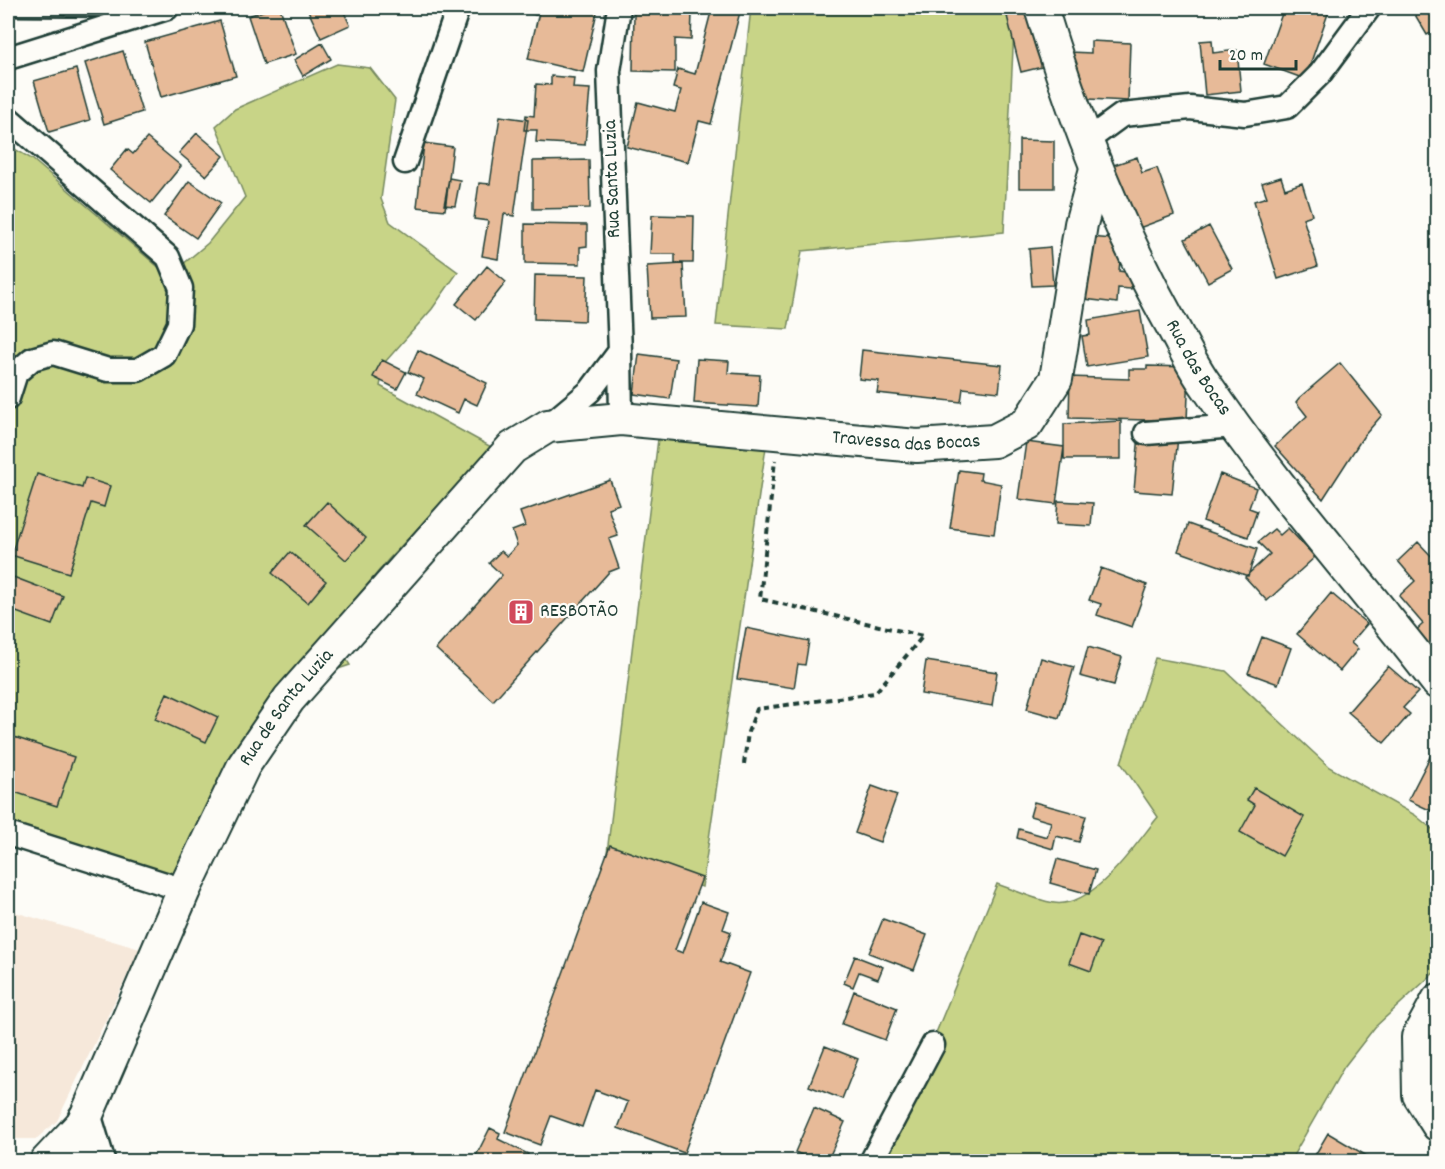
<svg xmlns="http://www.w3.org/2000/svg" width="1445" height="1169" viewBox="0 0 1445 1169" font-family="Dekko,sans-serif">
	<style>
		.built { fill: #f6e8da }
		.green { fill: #c8d487; stroke: #74885e; stroke-width: 1.5 }
		.building { fill: #e7ba98; stroke: #1f3d34; stroke-width: 1.5 }
		.lines { fill: none; stroke-linecap: round; stroke-linejoin: round }
		.lane-casing { stroke: #1f3d34; stroke-width: 15 }
		.street-casing { stroke: #1f3d34; stroke-width: 27 }
		.secondary-casing { stroke: #1f3d34; stroke-width: 36 }
		.primary-casing { stroke: #1f3d34; stroke-width: 38 }
		.path { stroke: #1f3d34; stroke-width: 4; stroke-dasharray: 6 4.5; stroke-linecap: butt }
		.lane { stroke: #fdfcf7; stroke-width: 10 }
		.street { stroke: #fdfcf7; stroke-width: 22 }
		.secondary { stroke: #fdfcf7; stroke-width: 32 }
		.primary { stroke: #fdfcf7; stroke-width: 33 }
		.labels { text-anchor: middle; dominant-baseline: central; stroke-width: 4.5; stroke-linejoin: round; paint-order: stroke }
		.street-label { font-size: 20px; fill: #1f3d34; stroke: #fdfcf7 }
		.poi-label { font-size: 20px; fill: #1f3d34; stroke: #fdfcf7; text-anchor: start }
	</style>
	<rect width="100%" height="100%" fill="#fdfcf7"/>
	<filter id="ink" filterUnits="userSpaceOnUse"><feTurbulence type="fractalNoise" baseFrequency=".0167" numOctaves="2"/><feDisplacementMap in="SourceGraphic" scale="12" xChannelSelector="R" yChannelSelector="G"/><feConvolveMatrix kernelMatrix="1 2 1 2 8 2 1 2 1" color-interpolation-filters="sRGB"/></filter>
	<g filter="url(#ink)">
		<path class="built" d="M8 910 140 949 57 1121 36 1139H8Z"/>
		<path class="green" d="M751 8H1015L1004 232 802 251 788 329 716 325Z
			M337 64 370 68 395 100 381 199 390 222 458 272 432 309 385 362 380 386 493 448 388 560 328 631 350 665 323 674 266 752 200 883 8 821V145L32 159 169 276 208 243 245 197 216 126 235 109Z
			M658 439 766 447 702 887 607 853Z
			M1155 658 1226 671 1329 767 1415 815 1437 833V970L1375 1027 1344 1067 1290 1161 883 1162 997 884C1015 890 1035 900 1054 903 1094 909 1136 843 1158 817L1121 763Z"/>
		<path class="building" d="M272 8H280L296 54 264 64 248 16Z
			M307 8H342L350 25 321 38Z
			M426 8H443L430 15Z
			M510 8H539L536 15Z
			M540 8H575L597 12 583 72 528 59Z
			M712 8H741L711 124 699 121 688 162 627 147 638 102 675 112 681 90 673 88 678 69 695 74Z
			M1284 8H1330L1305 79 1264 64Z
			M1411 8H1438V29L1427 35Z
			M1028 11 1042 67 1021 72 1007 16Z
			M634 12 692 13 691 40 675 39V72L633 71Z
			M220 21 236 76 161 97 145 42Z
			M1212 40 1213 53 1237 50 1241 91 1205 95 1200 41Z
			M1091 41 1130 43 1128 101 1068 98 1070 52 1091 53Z
			M322 43 331 59 303 76 294 60Z
			M123 51 142 112 104 124 85 63Z
			M76 69 90 120 49 132 34 81Z
			M551 76 574 78 573 88 590 89 585 145 536 142 537 130H524L526 115 534 116 536 84 551 85Z
			M500 116 528 120 514 216 504 214 498 259 482 256 488 221 474 219 479 183 490 184Z
			M197 133 224 156 206 176 179 153Z
			M147 138 181 166 151 203 110 170 127 149 133 154Z
			M1019 140 1054 141V188H1019Z
			M424 143 453 147 445 210 417 207Z
			M1137 157 1142 173 1157 168 1174 215 1131 231 1108 167Z
			M589 160 590 208 533 209V161Z
			M1281 177 1285 189 1302 183 1312 215 1303 218 1318 266 1278 279 1254 201 1267 197 1262 183Z
			M449 178 460 180 455 206 444 205Z
			M189 181 221 203 196 238 164 216Z
			M652 215 694 216 693 263H675V254H650Z
			M525 224 587 225V246L580 247V264L525 263Z
			M1209 226 1232 269 1208 282 1185 239Z
			M1091 237 1122 240 1119 271 1133 273 1131 289 1118 288 1117 303 1084 299Z
			M1050 247 1053 285 1032 286 1029 249Z
			M683 264 686 317 650 318 647 266Z
			M487 266 506 282 476 320 456 304Z
			M535 275 587 276 585 321 534 319Z
			M1140 311 1148 357 1087 367 1082 336 1090 335 1088 320Z
			M418 350 487 383 477 405 464 399 458 413 417 394 424 379 408 372Z
			M862 350 1002 365 999 392 963 388 961 402 877 393 879 381 859 379Z
			M639 354 676 359 670 399 634 394Z
			M697 359 729 361 728 373 760 375 758 407 694 403Z
			M382 360 406 372 397 389 373 377Z
			M1340 363 1382 415 1363 437 1323 499 1275 446 1307 416 1296 402 1299 398Z
			M1147 366 1189 367 1187 421 1069 418 1070 377 1129 379V369H1147Z
			M1121 421V459H1064V424Z
			M1139 434 1178 437 1172 494 1134 491Z
			M1026 442 1064 447 1056 504 1018 499Z
			M959 470 981 473 980 480 1001 484 994 534 950 528Z
			M37 474 82 488 85 478 110 486 104 507 91 503 69 573 11 555Z
			M1220 474 1256 488 1249 508 1257 511 1248 537 1203 521Z
			M610 480 619 504 608 508 618 536 609 539 619 568 609 572 493 701 436 649 502 575 489 563 501 551 507 556 517 545 512 531 525 526 520 512Z
			M1058 501 1093 503 1091 526 1056 524Z
			M327 502 366 538 346 560 306 525Z
			M1188 524 1257 549 1248 576 1178 551Z
			M1288 528 1315 557 1267 601 1245 577 1270 554 1258 542 1274 529 1280 535Z
			M1418 542 1438 563V572L1434 575 1438 579V663L1412 634 1423 624 1399 596 1415 581 1398 561Z
			M290 552 326 581 308 603 272 573Z
			M1101 568 1147 585 1132 627 1097 615 1101 604 1089 600Z
			M8 575 63 596 52 625 8 609Z
			M1331 593 1367 624 1351 643 1358 649 1340 671 1297 634Z
			M746 628 809 641 805 665 798 664 794 688 737 679Z
			M1262 637 1291 648 1278 684 1248 673Z
			M1088 647 1122 657 1114 685 1080 676Z
			M1041 658 1074 667 1059 718 1027 709Z
			M926 661 997 672 992 706 921 694Z
			M1388 666 1418 692 1403 708 1410 714 1384 743 1348 712Z
			M167 693 218 717 206 742 155 719Z
			M8 735 74 757 57 806 8 790Z
			M1432 753 1438 756V814L1408 800Z
			M872 786 897 795 880 842 855 833Z
			M1254 788 1304 817 1282 856 1240 832 1255 805 1247 800Z
			M1034 802 1086 816 1079 842 1056 836 1053 849 1017 838 1019 829 1047 837 1051 822 1030 816Z
			M610 845 702 878 675 950 683 953 701 902 729 912 723 929 731 932 720 962 750 973 684 1153 618 1128 628 1102 595 1090 582 1127 551 1116 540 1145 505 1132Z
			M1057 859 1096 870 1089 894 1050 883Z
			M883 919 927 935 914 970 869 953Z
			M1079 935 1101 943 1091 971 1069 963Z
			M855 956 883 967 878 979 859 972 853 987 844 983Z
			M854 991 897 1008 885 1040 842 1024Z
			M825 1046 858 1059 842 1099 809 1086Z
			M814 1108 845 1122 827 1162H817L795 1152Z
			M490 1128 500 1133 498 1139 528 1154 524 1162H473Z
			M1328 1133 1367 1156 1364 1162H1311Z"/>
		<g class="lines">
			<defs>
				<path id="lane" d="M8 10 133 11"/>
				<path id="street" d="M8 58 167 8
					M8 118 168 257 181 288 179 324 164 355 138 370H108L53 353 32 359 16 373 8 398
					M1085 142 1122 115 1190 108 1245 114 1287 107 1320 74 1369 8
					M405 162 458 8
					M620 351 621 419
					M548 426 590 391 620 351 609 71 619 8
					M1146 433 1235 426
					M8 834 184 890
					M871 1162 933 1045"/>
				<g id="secondary">
					<path id="s1" d="M1041 8C1074 117 1114 222 1170 322 1182 343 1192 366 1206 385 1277 490 1361 583 1438 683"/>
					<path d="M1438 1000 1418 1037 1419 1095 1438 1125"/>
					<path d="M46 1162 81 1125"/>
					<path id="s2" d="M74 1162 85 1119 184 890 244 765 289 699 512 448 548 426 621 419 917 446 994 441 1027 424 1056 379 1081 224 1096 169"/>
				</g>
				<path id="primary" d="M85 1119 98 1162"/>
			</defs>
			<use href="#lane" class="lane-casing"/>
			<use href="#street" class="street-casing"/>
			<use href="#secondary" class="secondary-casing"/>
			<use href="#primary" class="primary-casing"/>
			<path class="path" d="M744 764 748 732 757 709 875 693 923 636 760 599 775 460"/>
			<use href="#lane" class="lane"/>
			<use href="#street" class="street"/>
			<use href="#secondary" class="secondary"/>
			<use href="#primary" class="primary"/>
		</g>
	</g>
	<defs>
		<symbol id="building-square" viewBox="-11 -11 22 22"><rect x="-9" y="-9" width="18" height="18" rx="4" fill="#d1495b" stroke="#fdfcf7"/><path d="M-4-6H4V6H1V3H-1V6H-4ZM-2.5-4.3h1.7v1.8h-1.7ZM.8-4.3h1.7v1.8H.8ZM-2.5-1h1.7V.8h-1.7ZM.8-1h1.7V.8H.8Z" fill="#fff"/></symbol>
	</defs>
	<g fill-rule="evenodd">
		<use href="#building-square" x="506" y="597" width="30" height="30"/>
	</g>
	<g class="labels">
		<g class="street-label">
			<text transform="translate(613 179) rotate(-92)">Rua Santa Luzia</text>
			<text stroke="none"><textPath href="#s1" startOffset="394">Rua das Bocas</textPath></text>
			<text stroke="none"><textPath href="#s2" startOffset="1250">Travessa das Bocas</textPath></text>
			<text stroke="none"><textPath href="#s2" startOffset="504">Rua de Santa Luzia</textPath></text>
		</g>
		<g class="poi-label">
			<text x="540" y="612">RESBOTÃO</text>
		</g>
	</g>
	<rect width="1445" height="1169" fill="none" stroke="#fdfcf7" stroke-width="30"/>
	<rect x="15" y="15" width="1415" height="1139" fill="none" stroke="#1f3d34" stroke-width="2" filter="url(#ink)"/>
	<path d="M1220 60v9h76v-9" fill="none" stroke="#1f3d34" stroke-width="3"/>
	<text x="1229" y="60" font-size="18" fill="#1f3d34" stroke="#fdfcf7" stroke-width="4.5" paint-order="stroke">20 m</text>
</svg>
